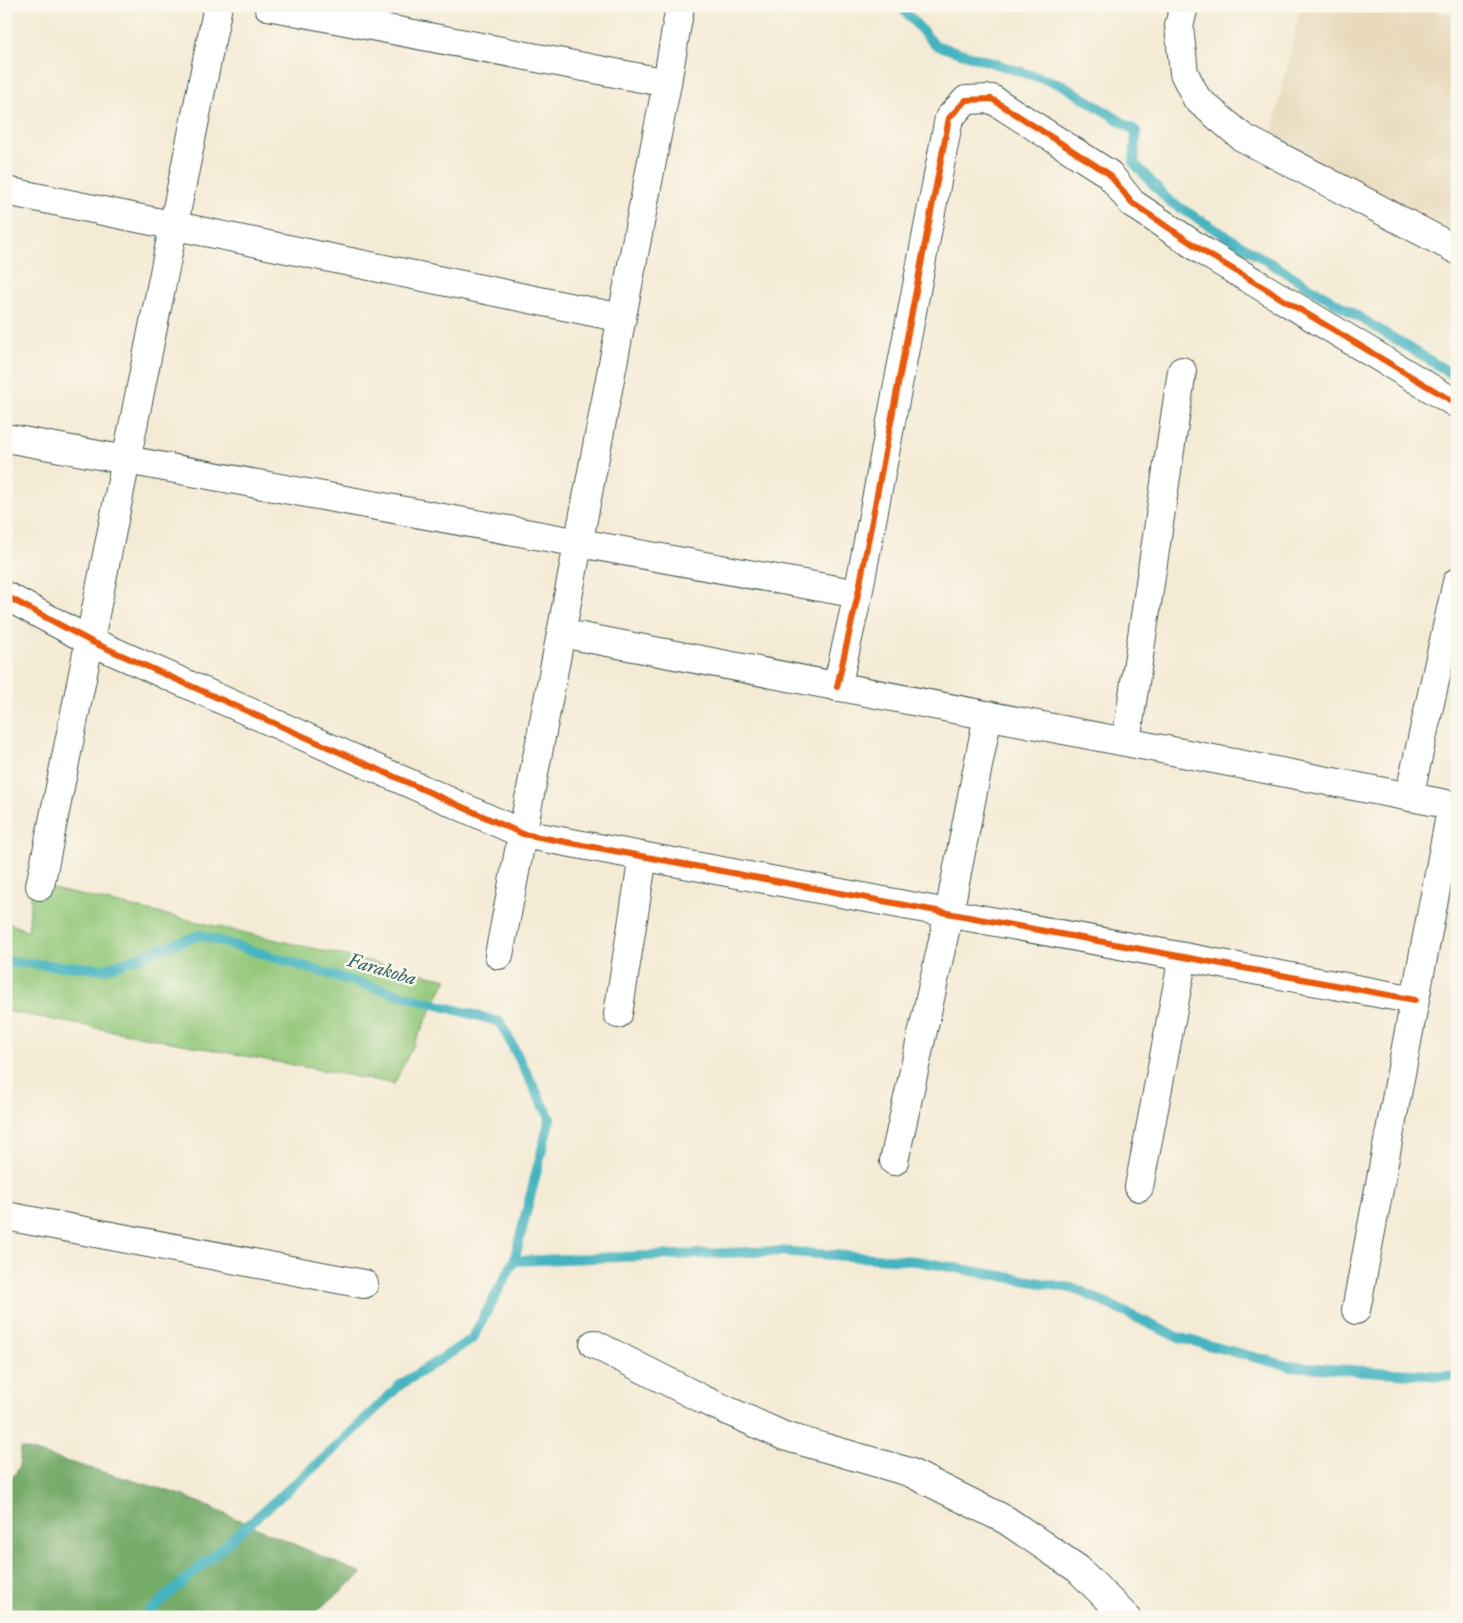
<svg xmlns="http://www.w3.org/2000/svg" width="1463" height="1623" viewBox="0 0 1463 1623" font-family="'IM FELL Great Primer',serif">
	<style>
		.built { fill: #e8d9ba }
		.green { fill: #93c87a; stroke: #598257 }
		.forest { fill: #76ac6a; stroke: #4a744f }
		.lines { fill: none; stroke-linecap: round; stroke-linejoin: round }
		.stream { stroke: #45b4c0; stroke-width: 10 }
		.street-casing { stroke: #3f574c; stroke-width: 30 }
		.street { stroke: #fff; stroke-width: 28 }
		.cycleway-casing { stroke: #fbf7ec; stroke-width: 9 }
		.cycleway { stroke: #e8590c; stroke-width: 6 }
		.labels { text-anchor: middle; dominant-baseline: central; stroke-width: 5; stroke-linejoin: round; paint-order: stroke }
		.water-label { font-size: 19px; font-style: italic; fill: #2a615e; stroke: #fbf7ec }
	</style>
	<rect width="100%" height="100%" fill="#fbf7ec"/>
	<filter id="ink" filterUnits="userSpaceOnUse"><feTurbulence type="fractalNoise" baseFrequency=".02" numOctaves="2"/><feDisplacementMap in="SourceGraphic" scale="10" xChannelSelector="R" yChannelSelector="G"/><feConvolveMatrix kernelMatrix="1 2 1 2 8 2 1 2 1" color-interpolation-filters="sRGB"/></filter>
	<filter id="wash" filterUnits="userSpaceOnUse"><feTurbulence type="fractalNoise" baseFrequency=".0096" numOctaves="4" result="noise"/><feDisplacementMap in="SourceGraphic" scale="20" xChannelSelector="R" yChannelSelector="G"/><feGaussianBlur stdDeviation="1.12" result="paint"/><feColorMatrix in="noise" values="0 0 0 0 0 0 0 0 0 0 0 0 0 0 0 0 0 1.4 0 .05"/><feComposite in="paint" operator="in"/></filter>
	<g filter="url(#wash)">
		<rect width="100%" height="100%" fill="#f4ebd5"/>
		<path class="built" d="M1301 6H1418L1457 18V250L1271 136Z"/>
		<path class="green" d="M32 884 447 979 394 1084 6 1011V921L28 932Z"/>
		<path class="forest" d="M21 1448 182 1495 362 1574 309 1617H6V1487L19 1468Z"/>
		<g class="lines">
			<path class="stream" d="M900 6 935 45 1063 85 1136 131 1134 163 1169 201 1457 377
				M6 962 105 969 200 935 372 987 500 1022 550 1118 514 1261 472 1339 400 1385 331 1452 143 1617
				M514 1261 778 1251 916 1261 1076 1289 1177 1337 1288 1366 1457 1377"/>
		</g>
	</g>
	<g filter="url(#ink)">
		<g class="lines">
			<defs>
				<path id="street" d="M268 6 667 83
					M1184 6 1179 26 1184 73 1197 99 1242 137 1457 250
					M6 191 622 318
					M6 438 858 594
					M6 596 90 641 523 834 1415 1000
					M561 633 1457 806
					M837 687 858 594 949 118 966 100 992 99 1109 174 1132 203 1206 253 1457 404
					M1126 742 1182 371
					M1409 797 1457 582
					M40 886 218 6
					M499 955 667 83 680 6
					M618 1014 643 856
					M894 1161 949 913 988 715
					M1139 1187 1183 957
					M6 1216 364 1284
					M1356 1310 1452 805
					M594 1344 704 1400 784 1436 909 1472 1006 1520 1078 1569 1126 1617"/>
			</defs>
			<use href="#street" class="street-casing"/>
			<use href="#street" class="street"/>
			<defs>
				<path id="cycleway" d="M6 596 90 641 523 834 1415 1000
					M837 687 858 594 949 118 966 100 992 99 1109 174 1132 203 1206 253 1457 404"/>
			</defs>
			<use href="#cycleway" class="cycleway-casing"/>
			<use href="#cycleway" class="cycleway"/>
		</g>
	</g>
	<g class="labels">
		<g class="water-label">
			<text transform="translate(382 969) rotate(16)">Farakoba</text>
		</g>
	</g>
	<rect width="1463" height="1623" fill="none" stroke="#fbf7ec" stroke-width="25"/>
</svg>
